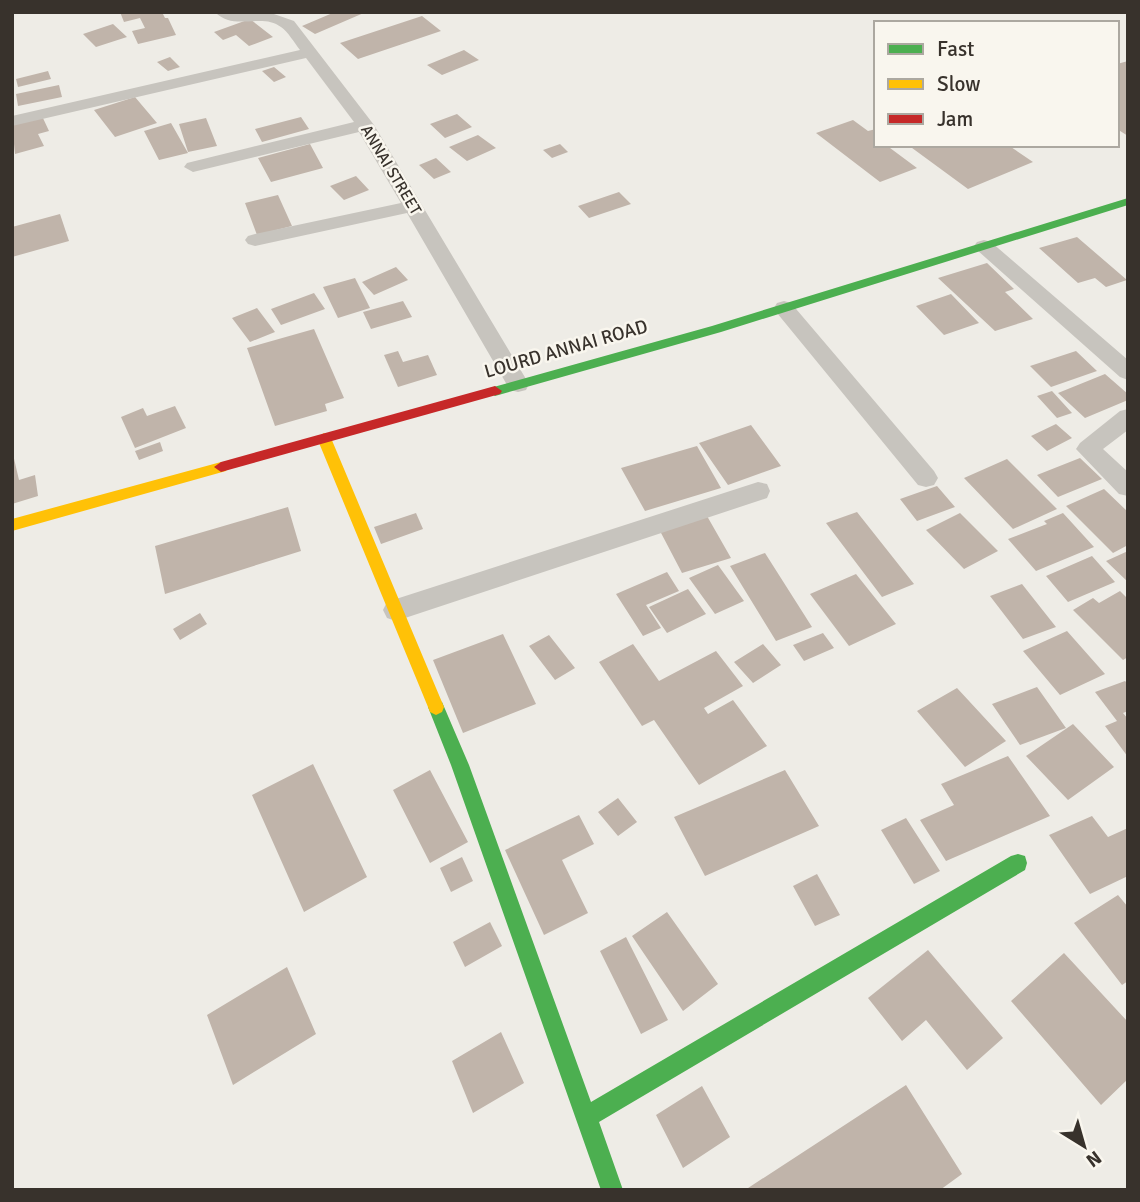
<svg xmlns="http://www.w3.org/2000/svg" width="1140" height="1202" viewBox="0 0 1140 1202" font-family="Signika,sans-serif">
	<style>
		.building { fill: #c0b4aa }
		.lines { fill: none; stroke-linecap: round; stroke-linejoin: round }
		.street { fill: #c7c4be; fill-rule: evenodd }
		.fast { fill: #4caf50; fill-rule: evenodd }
		.slow { fill: #ffc107; fill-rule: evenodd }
		.jam { fill: #c62828; fill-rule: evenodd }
		.labels { text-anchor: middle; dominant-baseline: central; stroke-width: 5; stroke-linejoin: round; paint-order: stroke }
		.far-street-label { font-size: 16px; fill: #38322c; stroke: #f9f6ee }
		.street-label { font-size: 19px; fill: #38322c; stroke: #f9f6ee }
	</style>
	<rect width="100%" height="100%" fill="#eeece6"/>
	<path class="building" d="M120 12H162L165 18H168L176 35 138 44 132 31 145 28 140 18 124 22Z
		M335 12H366L315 34 302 26Z
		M422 16 441 31 358 59 340 43Z
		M250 19 273 37 249 46 236 35 223 40 214 32Z
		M113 24 127 37 96 47 83 34Z
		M464 50 479 60 442 75 427 65Z
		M170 57 180 67 168 71 157 62Z
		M1128 61V136L1117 129V64Z
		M274 67 286 77 274 82 262 71Z
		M48 71 51 79 18 87 16 79Z
		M59 85 62 97 18 106 16 94Z
		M135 97 157 123 115 137 94 110Z
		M457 114 472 127 445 138 430 124Z
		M42 116 49 131 38 134 44 146 15 154 12 124Z
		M301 117 309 129 262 142 255 129Z
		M206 118 217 146 188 152 179 124Z
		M853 120 868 131 876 129V145H886L917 168 880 182 816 133Z
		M171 123 188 153 159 160 144 131Z
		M478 135 496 148 467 161 449 147Z
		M310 144 323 168 271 182 258 158Z
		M560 144 568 152 552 158 543 150Z
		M908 145H1008L1033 162 968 189Z
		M436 158 451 172 434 179 419 165Z
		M356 176 369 190 344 200 330 186Z
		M619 192 631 204 589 218 578 206Z
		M278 195 292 226 257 235 245 203Z
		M60 214 69 241 12 257V227Z
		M1077 237 1127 280 1106 287 1095 278 1078 283 1039 248Z
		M987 263 1014 289 1005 292 1033 319 995 331 938 278Z
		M396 267 408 280 374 295 362 282Z
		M355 278 370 308 338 318 323 287Z
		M314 293 325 309 281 325 271 309Z
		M951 294 979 323 944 335 916 306Z
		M403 301 412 317 371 329 363 312Z
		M257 308 275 332 250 342 232 318Z
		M314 329 344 398 325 404 327 411 275 426 247 348Z
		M398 351 403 362 428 355 437 375 398 387 384 355Z
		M1076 351 1097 371 1051 387 1030 366Z
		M1105 374 1128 394V400L1085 418 1058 393Z
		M1052 391 1072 413 1057 418 1037 396Z
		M175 406 186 428 135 448 121 417 143 408 147 416Z
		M1056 424 1072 438 1047 451 1031 436Z
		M751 425 781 466 728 485 699 443Z
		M160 442 163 451 139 460 135 451Z
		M697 446 721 488 645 511 621 468Z
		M12 450 19 480 35 475 38 496 12 504Z
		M1080 458 1102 479 1058 497 1037 475Z
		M1007 459 1057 509 1013 529 964 478Z
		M937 486 955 507 917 521 900 499Z
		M1104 489 1128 512V545L1113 553 1066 506Z
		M288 507 301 551 165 594 155 546Z
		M857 512 914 584 882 597 826 523Z
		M416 513 423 529 381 544 374 527Z
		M960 513 998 551 964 569 926 530Z
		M1063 513 1094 547 1036 571 1008 539 1047 524 1044 521Z
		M707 516 731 558 682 573 660 531Z
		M1128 551V582L1106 561Z
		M765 553 812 627 776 641 730 566Z
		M1092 556 1115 582 1068 602 1046 576Z
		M718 565 744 601 715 614 689 578Z
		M667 572 679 591 646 605 661 628 643 636 616 594Z
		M856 574 896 624 849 646 810 594Z
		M1022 584 1056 627 1023 639 990 596Z
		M688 589 706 614 667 633 649 607Z
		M1120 591 1128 599V657L1123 660 1073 610 1093 598 1099 603Z
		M200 613 207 624 180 640 173 629Z
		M1067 631 1105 674 1060 695 1023 651Z
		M823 633 834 648 804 661 793 645Z
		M503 634 536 704 463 733 433 660Z
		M549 635 575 668 555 680 529 646Z
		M633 644 659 681 716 651 743 686 704 708 708 714 733 700 767 746 699 785 654 720 642 726 599 662Z
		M763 644 781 665 753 683 734 662Z
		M1125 681 1128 684V711L1123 713 1128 719V757L1105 726 1117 721 1095 692Z
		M1037 687 1066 728 1020 745 992 704Z
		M957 688 1006 741 965 767 917 711Z
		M1073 724 1114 767 1068 800 1026 756Z
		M1008 756 1050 816 946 861 920 820 954 805 941 784Z
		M313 764 367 877 304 912 252 795Z
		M430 770 468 842 430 863 393 790Z
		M785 770 819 826 705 876 674 817Z
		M618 798 637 822 618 836 598 812Z
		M579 815 594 844 562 860 588 913 544 935 505 850Z
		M1092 816 1108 837 1128 828V876L1090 894 1049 835Z
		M906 818 940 871 914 884 881 830Z
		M462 857 473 881 451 892 440 868Z
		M817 874 840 915 815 926 793 886Z
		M1118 895 1128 907V981L1122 985 1074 923Z
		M667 912 718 984 683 1011 632 936Z
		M490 922 502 946 465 967 453 942Z
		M626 937 668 1020 641 1034 600 951Z
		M928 950 1003 1038 967 1070 926 1020 902 1041 868 998Z
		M1064 953 1128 1022V1079L1101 1105 1011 1001Z
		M287 967 316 1034 233 1085 207 1015Z
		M501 1032 524 1083 473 1113 452 1061Z
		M906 1085 962 1174 940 1190H745Z
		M702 1086 730 1137 683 1168 656 1115Z"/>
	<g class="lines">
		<path class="street" d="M215 12 271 13 294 21 374 125 529 384 526 390 518 392 510 390 407 213 255 246 248 244 245 240 248 236 255 234 401 203 359 132 193 172 184 167 187 163 354 122 306 58 12 126V116L300 50C294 42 288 32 281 27 262 12 234 32 215 12Z
			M984 240 991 242 1128 360V380L1120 377 977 250 974 246 977 242Z
			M784 301 791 303 934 471 938 478 934 485 926 487 918 485 777 313 774 308 777 303Z
			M1128 409V430L1103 449 1128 472V496L1119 494 1076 449 1080 443 1120 411Z
			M758 482 767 484 770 491 767 498 396 621 387 618 383 610 387 602 396 599Z"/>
		<path class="fast" d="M1128 198V205L721 332 495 396 488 391 490 388 712 326Z
			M436 699 442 702 469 765 591 1102 1011 856 1018 854 1025 856 1027 863 1025 870 599 1122 623 1190H601L451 765 428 707 430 702Z"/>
		<path class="slow" d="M324 433 331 438 444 707 442 712 436 715 430 712 428 707 317 438Z
			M221 462 228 467 226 471 12 531V519Z"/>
		<path class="jam" d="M495 386 502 391 500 394 221 472 214 467 221 462Z"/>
	</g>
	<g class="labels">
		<g class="far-street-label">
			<text transform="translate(391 170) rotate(59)">ANNAI STREET</text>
		</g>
		<g class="street-label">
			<text transform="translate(566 349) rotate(-16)">LOURD ANNAI ROAD</text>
		</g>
	</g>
	<rect width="1140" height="1202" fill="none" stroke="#38322c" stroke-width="28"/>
	<rect x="874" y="21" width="245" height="126" fill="#f9f6ee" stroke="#aca8a0" stroke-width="2"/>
	<rect x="888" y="44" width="35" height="10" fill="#4caf50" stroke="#aca8a0" stroke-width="2"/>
	<text x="937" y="56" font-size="21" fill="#38322c">Fast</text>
	<rect x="888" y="79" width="35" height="10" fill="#ffc107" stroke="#aca8a0" stroke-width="2"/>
	<text x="937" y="91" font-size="21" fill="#38322c">Slow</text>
	<rect x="888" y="114" width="35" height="10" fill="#c62828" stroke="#aca8a0" stroke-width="2"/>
	<text x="937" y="126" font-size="21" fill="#38322c">Jam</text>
	<g transform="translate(1084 1146) rotate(143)" stroke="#f9f6ee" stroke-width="5" paint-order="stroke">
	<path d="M0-5L12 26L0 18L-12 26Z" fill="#38322c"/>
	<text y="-10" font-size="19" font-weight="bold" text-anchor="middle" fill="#38322c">N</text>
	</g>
</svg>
